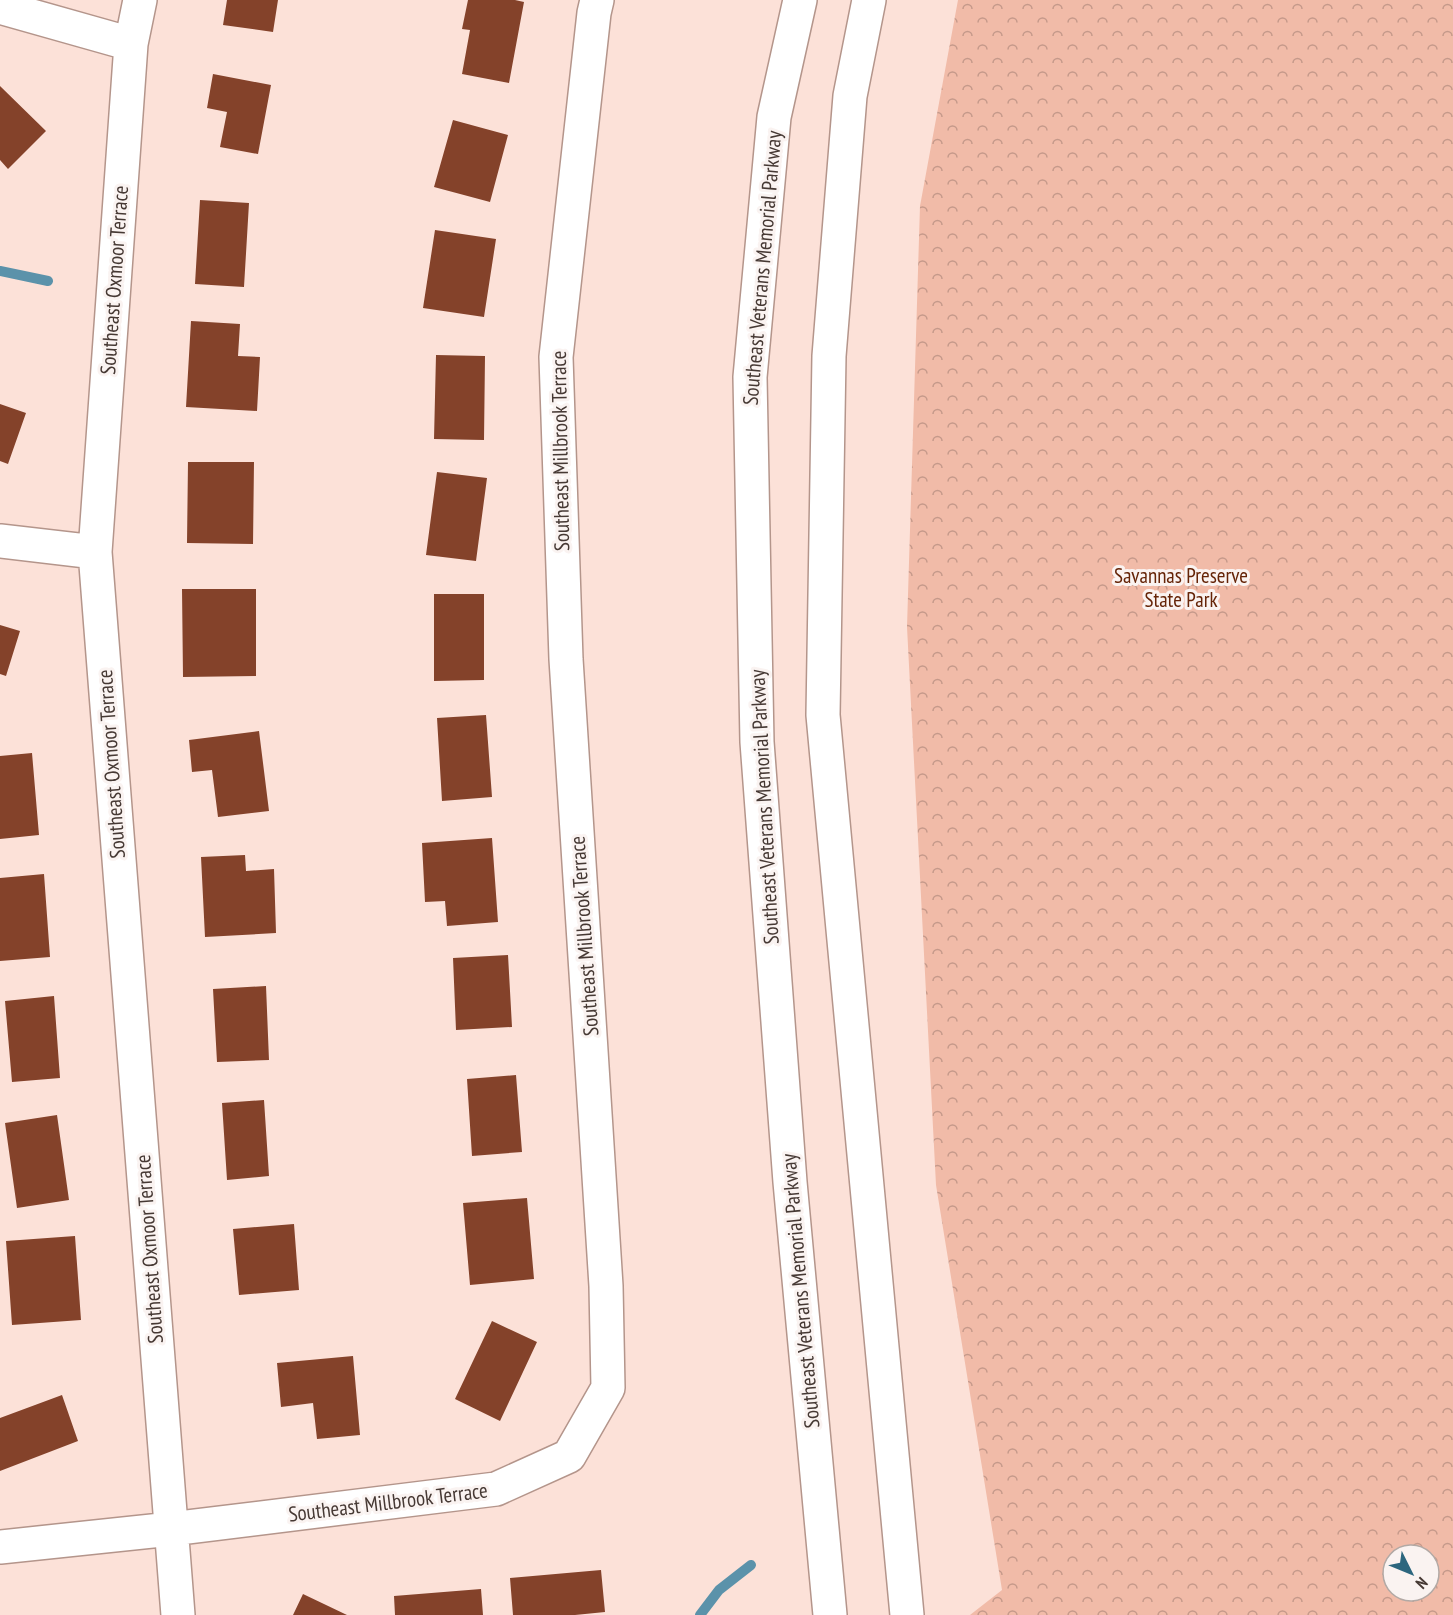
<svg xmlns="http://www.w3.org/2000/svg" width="1453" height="1615" viewBox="0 0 1453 1615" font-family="'PT Sans Narrow',sans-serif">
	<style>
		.forest { fill: url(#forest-crowns); fill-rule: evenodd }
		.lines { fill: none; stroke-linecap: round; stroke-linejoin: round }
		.stream { stroke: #5b92aa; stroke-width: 10 }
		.building { fill: #84422a }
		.street-casing { stroke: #b4958b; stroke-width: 36 }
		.secondary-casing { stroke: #b4958b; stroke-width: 36 }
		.street { stroke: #fff; stroke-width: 33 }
		.secondary { stroke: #fff; stroke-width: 33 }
		.labels { text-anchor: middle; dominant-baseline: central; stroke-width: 6; stroke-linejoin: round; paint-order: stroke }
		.street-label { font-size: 21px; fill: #463934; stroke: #faf3f1 }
		.park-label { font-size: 21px; fill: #652407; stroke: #faf3f1 }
	</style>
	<defs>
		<pattern id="forest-crowns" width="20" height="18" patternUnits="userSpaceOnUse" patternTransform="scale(1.5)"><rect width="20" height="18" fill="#f1bba8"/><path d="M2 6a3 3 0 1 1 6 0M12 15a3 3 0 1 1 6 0" fill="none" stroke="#c5998a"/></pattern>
	</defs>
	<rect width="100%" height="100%" fill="#fce1d8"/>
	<path class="forest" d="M958 0H1453V1615H970L1002 1590 936 1185 907 627 920 206ZM1393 1555H1429V1591H1393Z"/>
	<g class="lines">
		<path class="stream" d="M0 271 48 281
			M700 1615 719 1590 751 1565"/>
	</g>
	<path class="building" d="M227 0H278L273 32 223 25Z
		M468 0H515L524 2 509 83 462 74 470 30 462 29Z
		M213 74 271 85 258 154 220 147 227 112 207 108Z
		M0 86 46 131 8 169 0 160Z
		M453 120 508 135 490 202 434 187Z
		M200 200 249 203 244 287 195 284Z
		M435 230 496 239 484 317 423 308Z
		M191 321 240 324 238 356 260 357 257 411 186 407Z
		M436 355 485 356 484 440 434 439Z
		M0 404 26 413 8 464 0 461Z
		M188 462H254L253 544 187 543Z
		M437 472 487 478 476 561 426 555Z
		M182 589H256V676L183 677Z
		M434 594H484V680L434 681Z
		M0 625 20 631 6 676 0 674Z
		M486 715 492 797 442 801 437 718Z
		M259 731 269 811 218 817 212 770 192 772 189 740Z
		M32 753 39 835 0 839V756Z
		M492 838 498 922 447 926 445 901 425 902 422 843Z
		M245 855 246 871 274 869 276 933 205 937 201 857Z
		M44 874 50 957 0 961V878Z
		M508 955 512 1027 456 1030 453 958Z
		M266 986 269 1060 217 1062 213 989Z
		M54 996 60 1078 12 1082 5 1001Z
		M516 1075 522 1152 472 1156 467 1079Z
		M264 1100 269 1176 227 1180 222 1103Z
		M57 1115 69 1200 17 1208 5 1123Z
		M527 1198 534 1279 470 1285 463 1203Z
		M294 1224 299 1290 239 1295 233 1229Z
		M75 1236 81 1320 12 1325 6 1241Z
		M492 1321 537 1342 500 1421 455 1399Z
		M353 1356 360 1435 317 1439 313 1403 281 1407 277 1363Z
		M62 1395 78 1441 0 1471V1418Z
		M601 1570 605 1612 575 1615H513L510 1578Z
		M481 1589 483 1615H395L394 1596Z
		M303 1594 347 1615H293Z"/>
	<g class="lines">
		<defs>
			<path id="street" d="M140 0 131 44 95 552 178 1615
				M0 7 131 44
				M0 541 95 552
				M0 1547 171 1529 496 1489 569 1456 608 1388 606 1286 566 659 556 357 594 13 597 0"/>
			<path id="secondary" d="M800 0 774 117 750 377 757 742 790 1182 830 1615
				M869 0 850 96 829 356 823 715 907 1615"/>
		</defs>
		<use href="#street" class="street-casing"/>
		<use href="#secondary" class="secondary-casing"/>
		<use href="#street" class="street"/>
		<use href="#secondary" class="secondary"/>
	</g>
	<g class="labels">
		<g class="street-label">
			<text transform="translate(762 268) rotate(-85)">Southeast Veterans Memorial Parkway</text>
			<text transform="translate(114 280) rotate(-86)">Southeast Oxmoor Terrace</text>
			<text transform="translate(560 451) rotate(-91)">Southeast Millbrook Terrace</text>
			<text transform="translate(111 764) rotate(-94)">Southeast Oxmoor Terrace</text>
			<text transform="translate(764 807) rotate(-93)">Southeast Veterans Memorial Parkway</text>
			<text transform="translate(584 936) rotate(-94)">Southeast Millbrook Terrace</text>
			<text transform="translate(149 1249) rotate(-94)">Southeast Oxmoor Terrace</text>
			<text transform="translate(800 1291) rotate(-95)">Southeast Veterans Memorial Parkway</text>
			<text transform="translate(388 1502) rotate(-7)">Southeast Millbrook Terrace</text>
		</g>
		<g class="park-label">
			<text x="1181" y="575">Savannas Preserve<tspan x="1181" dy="24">State Park</tspan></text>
		</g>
	</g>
	<g transform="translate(1411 1573) rotate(133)"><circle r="28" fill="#faf3f1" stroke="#b2a9a5" stroke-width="1.5"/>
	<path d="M0-4.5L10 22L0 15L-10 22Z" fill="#2c667e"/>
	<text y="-9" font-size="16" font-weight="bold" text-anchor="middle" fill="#463934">N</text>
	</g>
</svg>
